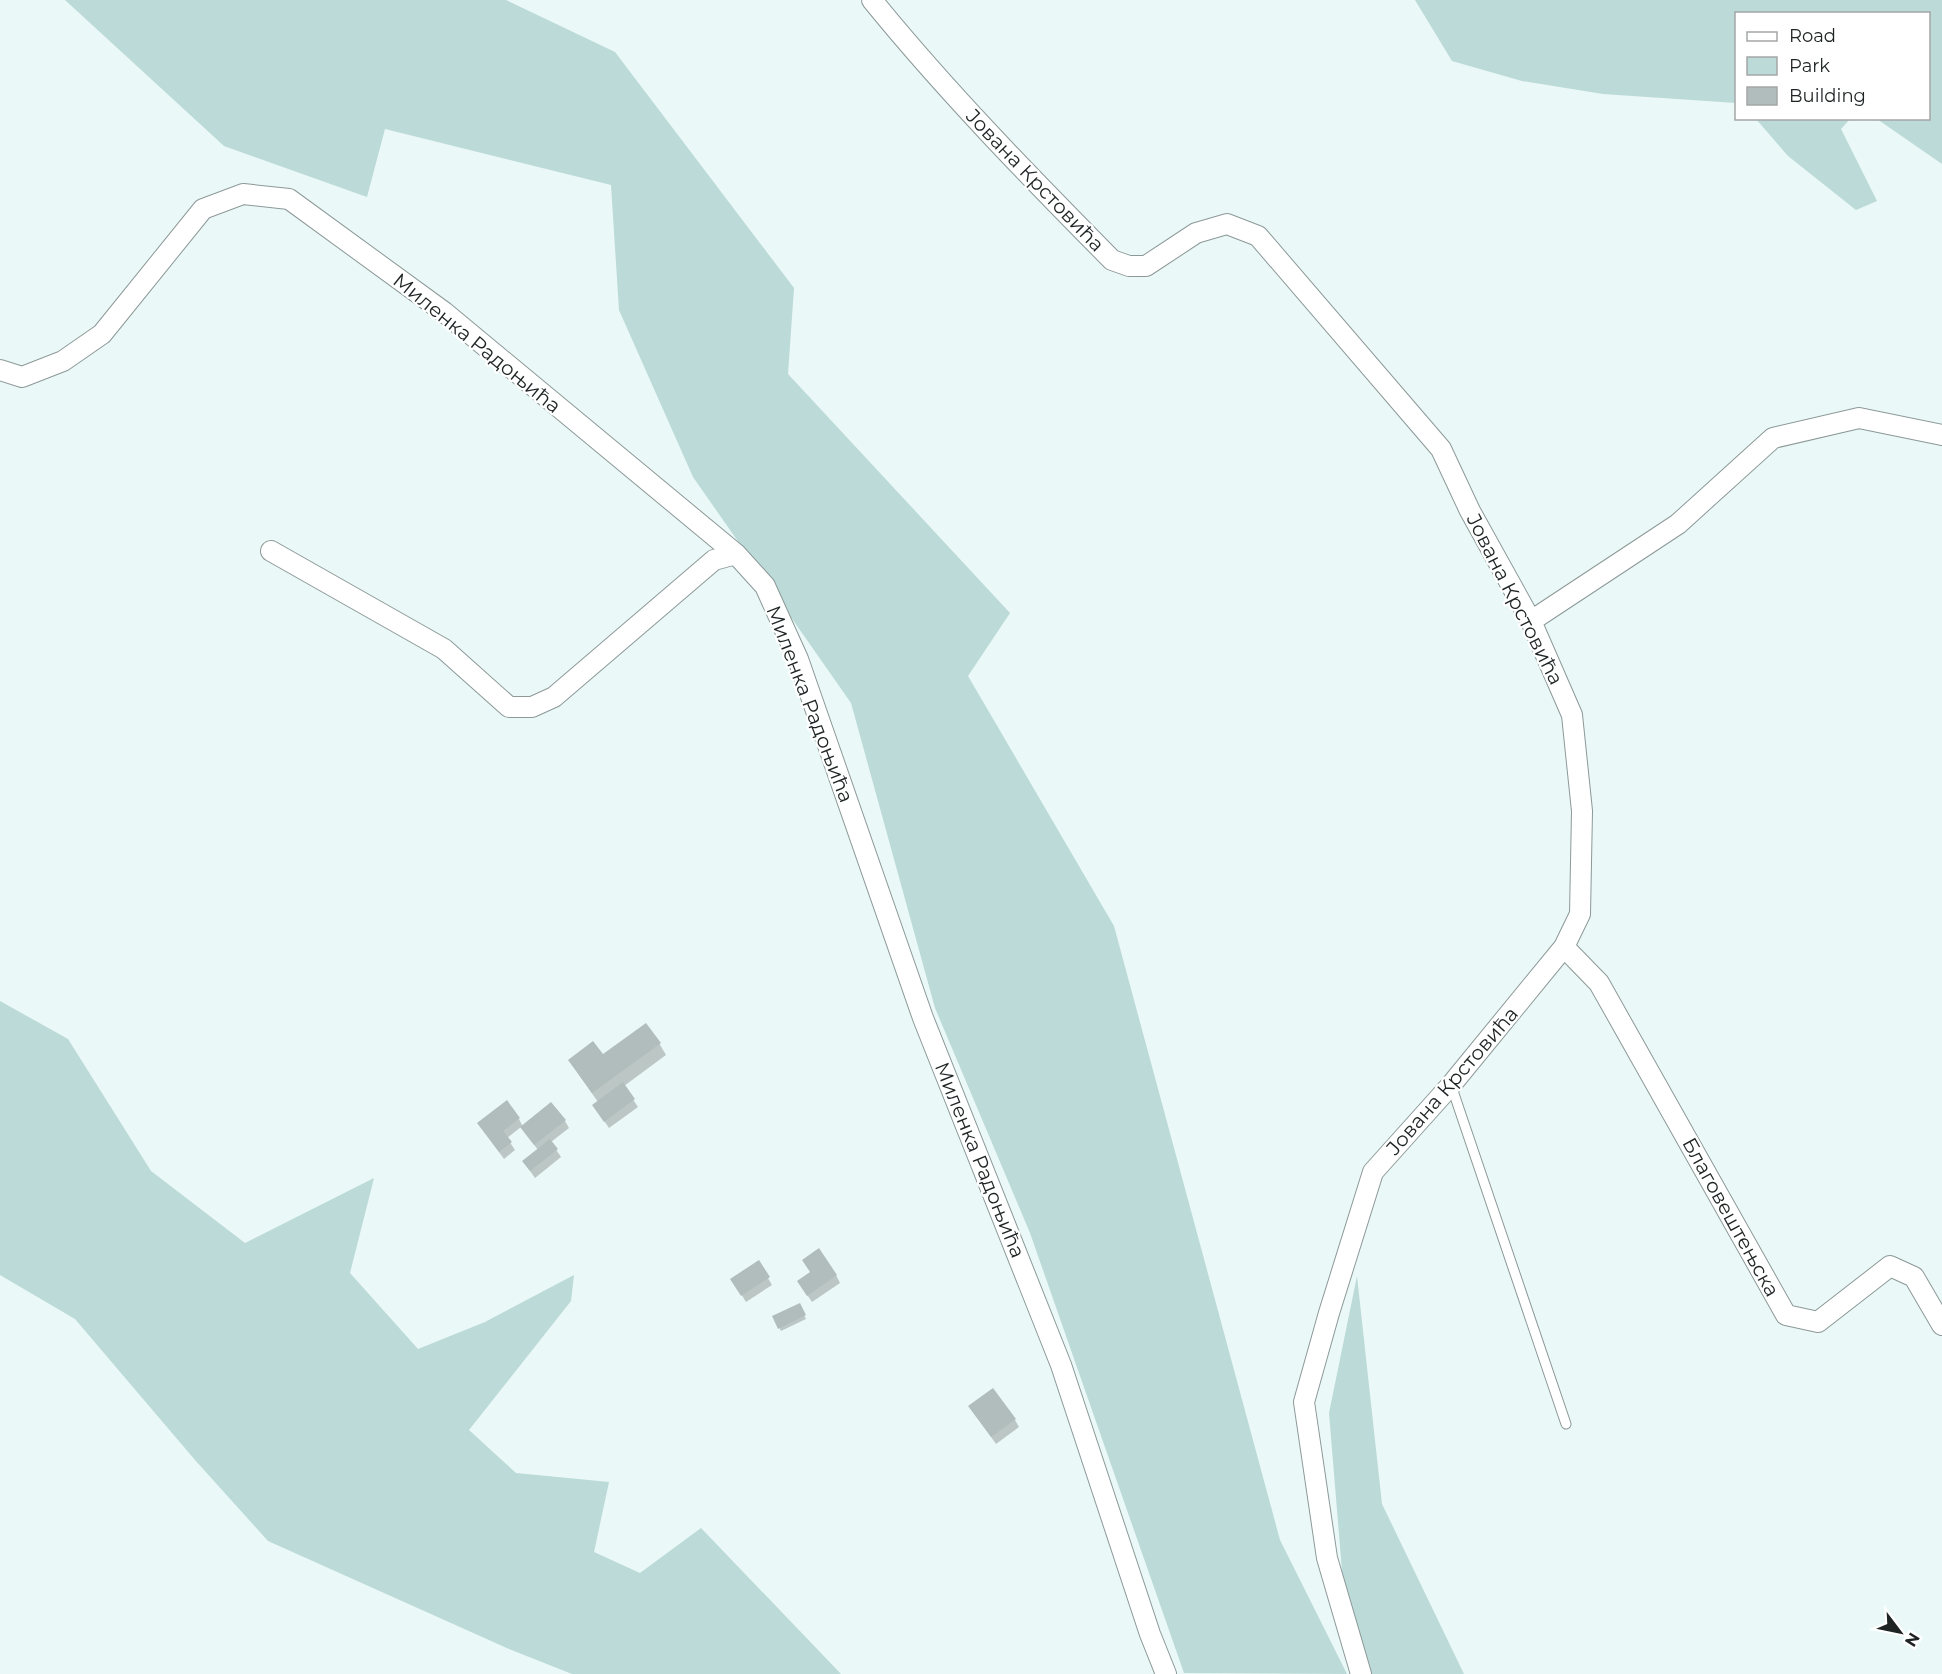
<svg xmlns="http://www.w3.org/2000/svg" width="1942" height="1674" viewBox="0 0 1942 1674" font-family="Montserrat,sans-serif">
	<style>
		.green { fill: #bbdad8 }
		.shadow { fill: #0003 }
		.building { fill: #b0bdbc }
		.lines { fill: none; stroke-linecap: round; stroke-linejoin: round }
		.lane-casing { stroke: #8c9998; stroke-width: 11 }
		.street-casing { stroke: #8c9998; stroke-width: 22 }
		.lane { stroke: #fff; stroke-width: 9 }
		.street { stroke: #fff; stroke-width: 20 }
		.labels { text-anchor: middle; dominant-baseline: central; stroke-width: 4.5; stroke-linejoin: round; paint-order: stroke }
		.street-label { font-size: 20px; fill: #1e2323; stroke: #fff }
	</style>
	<rect width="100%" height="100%" fill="#eaf8f7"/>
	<path class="green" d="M65 0H506L615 52 794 288 788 374 1010 613 968 676 1114 926 1280 1540 1347 1674 1184 1673 1030 1233 935 1008 851 703 693 477 619 310 611 185 385 129 367 197 224 146Z
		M1415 0H1942V164L1877 119 1928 118V14H1736V103L1603 94 1522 81 1452 61Z
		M1756 119H1850L1841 129 1877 201 1856 210 1788 156Z
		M0 1001 68 1039 151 1171 245 1243 374 1178 350 1273 418 1349 485 1322 574 1275 571 1301 469 1430 516 1473 609 1482 594 1552 640 1573 701 1528 841 1674H572L509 1649 268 1541 195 1460 75 1319 0 1275Z
		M1357 1276 1382 1504 1464 1674H1370L1344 1595 1329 1413Z"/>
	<path class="shadow" d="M659 1043 666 1055 624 1086 638 1107 609 1128 598 1112V1102L577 1072 602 1056Z
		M519 1119 523 1127 565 1121 569 1128 551 1142 561 1157 535 1178 523 1161 538 1150 521 1127 507 1138 515 1150 504 1159 483 1130Z
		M836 1275 840 1283 812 1302 803 1289Z
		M768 1278 772 1285 746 1302 732 1279Z
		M799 1305 806 1319 781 1331 774 1317Z
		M970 1407 1015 1420 1019 1427 996 1444Z"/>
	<path class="building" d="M646 1023 661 1043 592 1093 568 1060 593 1041 603 1054Z
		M623 1082 635 1099 604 1122 592 1105Z
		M507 1100 520 1118 503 1131 512 1142 499 1152 477 1123Z
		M551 1102 566 1120 534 1145 520 1127Z
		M550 1139 558 1149 530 1171 522 1161Z
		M819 1248 837 1275 807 1296 797 1281 810 1272 802 1260Z
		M759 1260 770 1277 741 1296 730 1279Z
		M800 1303 806 1315 778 1329 772 1316Z
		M993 1388 1016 1419 991 1437 968 1406Z"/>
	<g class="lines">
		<defs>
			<path id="lane" d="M1451 1085 1566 1424"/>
			<path id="street" d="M872 0C946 91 1029 176 1112 260L1129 266H1146L1196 233 1227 224 1258 236 1441 449 1470 511 1531 621 1572 715 1582 811 1580 914 1564 947 1451 1085 1373 1172 1329 1313 1304 1402 1327 1558 1361 1674
				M0 370 22 377 63 361 102 334 203 209 243 194 289 199 444 312 736 554 765 586 798 659 923 1018 1061 1365 1150 1634 1166 1674
				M271 551 444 649 509 707H532L554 697 714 560 736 554
				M1531 621 1678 524 1773 438 1859 418 1942 435
				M1564 947 1599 983 1786 1315 1818 1322 1890 1266 1914 1277 1942 1325"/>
		</defs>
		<use href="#lane" class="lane-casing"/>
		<use href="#street" class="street-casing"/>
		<use href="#lane" class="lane"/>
		<use href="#street" class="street"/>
	</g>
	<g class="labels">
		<g class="street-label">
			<text transform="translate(1035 180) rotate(46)">Јована Крстовића</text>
			<text transform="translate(477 343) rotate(39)">Миленка Радоњића</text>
			<text transform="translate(1515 599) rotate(63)">Јована Крстовића</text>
			<text transform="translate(810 704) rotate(69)">Миленка Радоњића</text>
			<text transform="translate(1452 1081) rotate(-49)">Јована Крстовића</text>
			<text transform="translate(980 1160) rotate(68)">Миленка Радоњића</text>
			<text transform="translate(1731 1217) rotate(61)">Благовештењска</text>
		</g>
	</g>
	<rect x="1735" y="12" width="195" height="108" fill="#ffffff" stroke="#a5a7a7" stroke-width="1.5"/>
	<rect x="1747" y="32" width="30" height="9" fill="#ffffff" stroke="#a5a7a7" stroke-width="1.5"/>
	<text x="1789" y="42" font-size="18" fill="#1e2323">Road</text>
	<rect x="1747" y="57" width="30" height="18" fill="#bbdad8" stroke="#a5a7a7" stroke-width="1.5"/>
	<text x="1789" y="72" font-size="18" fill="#1e2323">Park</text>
	<rect x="1747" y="87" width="30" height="18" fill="#b0bdbc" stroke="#a5a7a7" stroke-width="1.5"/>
	<text x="1789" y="102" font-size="18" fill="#1e2323">Building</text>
	<g transform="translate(1900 1632) rotate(122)" stroke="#ffffff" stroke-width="4.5" paint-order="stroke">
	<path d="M0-4.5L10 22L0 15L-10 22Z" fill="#1e2323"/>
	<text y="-9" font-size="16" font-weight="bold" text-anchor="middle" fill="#1e2323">N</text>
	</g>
</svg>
